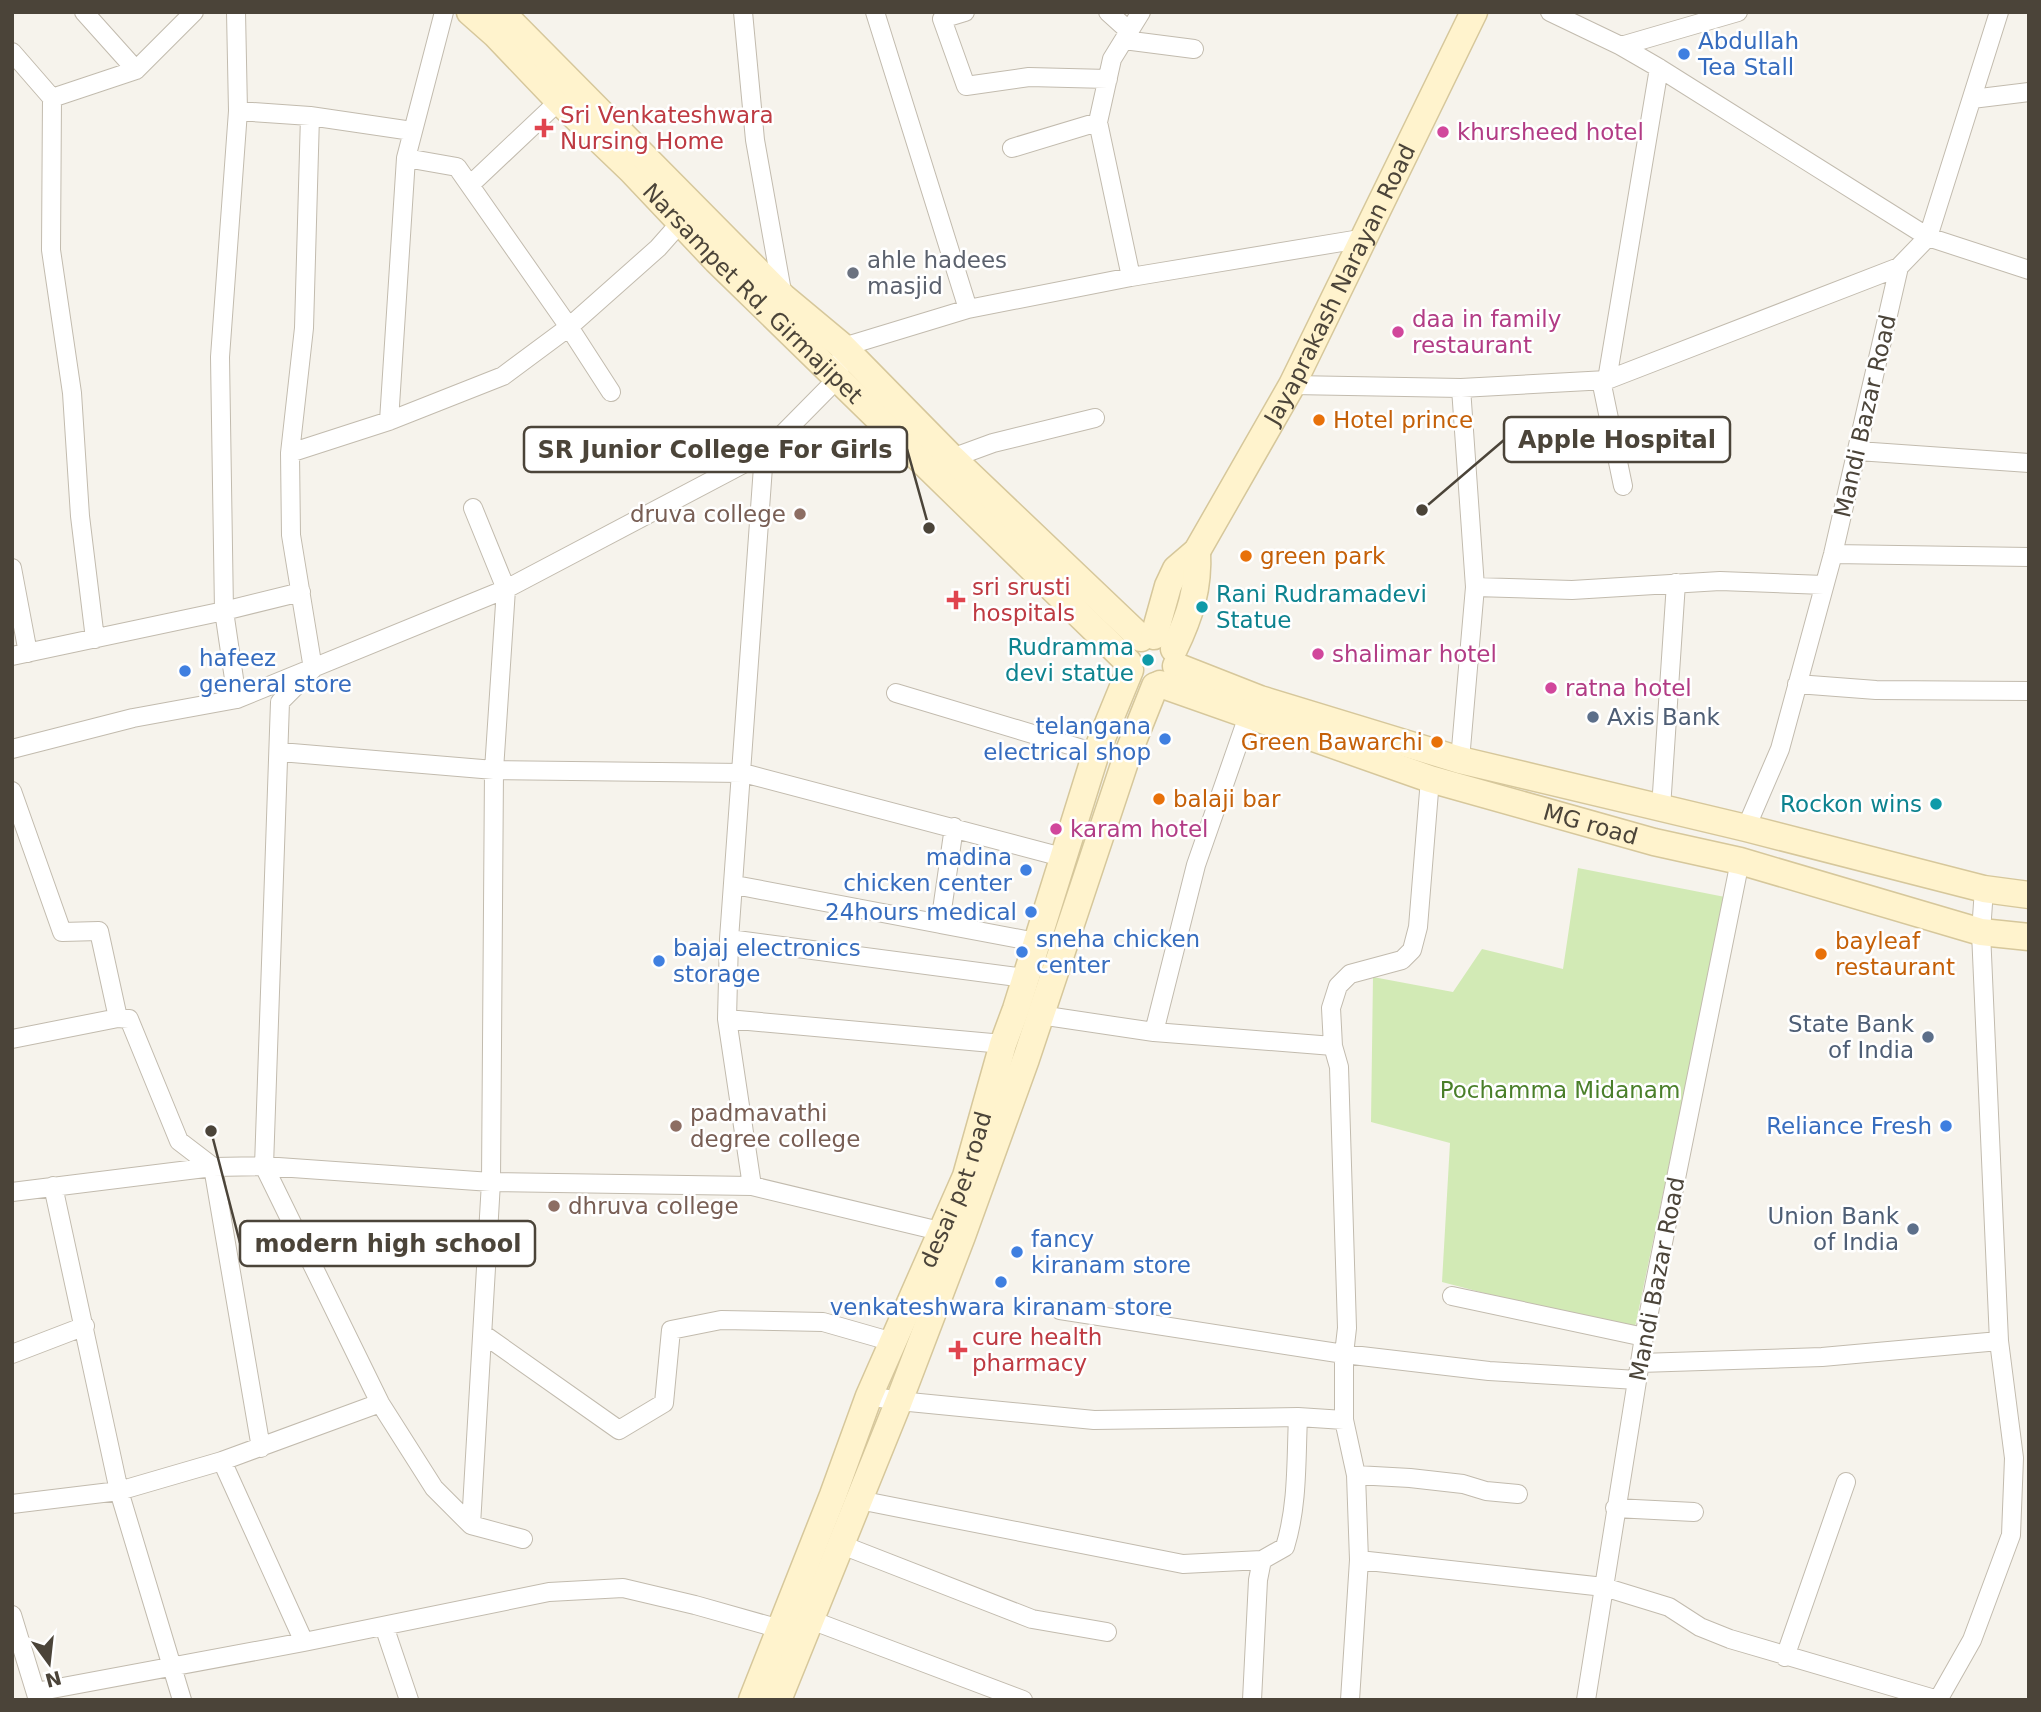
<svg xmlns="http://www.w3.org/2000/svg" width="2041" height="1712" viewBox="0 0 2041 1712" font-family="'DejaVu Sans',sans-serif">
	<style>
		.green { fill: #d2eab5 }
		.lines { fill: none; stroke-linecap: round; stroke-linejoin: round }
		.street-casing { stroke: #c2bbae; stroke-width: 20 }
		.secondary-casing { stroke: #d6c79b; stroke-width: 29 }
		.street { stroke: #fff; stroke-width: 18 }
		.secondary { stroke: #fff3cd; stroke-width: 26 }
		.shop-dot { fill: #3f7fe0; stroke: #fff; stroke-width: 2.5 }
		.health-dot { fill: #e0444e; stroke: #fff; stroke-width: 2.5 }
		.hotel-dot { fill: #d1479c; stroke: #fff; stroke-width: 2.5 }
		.worship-dot { fill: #6b7280; stroke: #fff; stroke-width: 2.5 }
		.food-dot { fill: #e8710a; stroke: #fff; stroke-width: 2.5 }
		.education-dot { fill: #8d6e63; stroke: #fff; stroke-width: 2.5 }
		.culture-dot { fill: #0f9aa8; stroke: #fff; stroke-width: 2.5 }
		.service-dot { fill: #5c6f8a; stroke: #fff; stroke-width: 2.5 }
		.labels { text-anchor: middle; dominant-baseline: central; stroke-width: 5; stroke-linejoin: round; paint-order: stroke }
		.shop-label { font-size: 23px; fill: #366cbe; stroke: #fff; text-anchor: start }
		.health-label { font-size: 23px; fill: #be3a42; stroke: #fff; text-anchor: start }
		.hotel-label { font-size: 23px; fill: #b23c85; stroke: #fff; text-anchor: start }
		.worship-label { font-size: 23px; fill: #5b616d; stroke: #fff; text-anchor: start }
		.street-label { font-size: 23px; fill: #4b4439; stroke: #fff }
		.food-label { font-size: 23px; fill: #c56008; stroke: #fff; text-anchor: start }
		.education-label { font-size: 23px; fill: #785e54; stroke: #fff; text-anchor: start }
		.culture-label { font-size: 23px; fill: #0d838f; stroke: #fff; text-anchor: end }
		.service-label { font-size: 23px; fill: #4e5e75; stroke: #fff; text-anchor: end }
		.park-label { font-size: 23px; fill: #4a7f2a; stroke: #fff }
		.leader { fill: none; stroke: #4b4439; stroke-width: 2.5 }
		.callout-dot { fill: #4b4439; stroke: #fff; stroke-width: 2.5 }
		.callout { fill: #fff; stroke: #4b4439; stroke-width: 2.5 }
		.callout-label { font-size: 24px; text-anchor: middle; font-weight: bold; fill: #4b4439 }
	</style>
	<rect width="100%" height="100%" fill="#f6f3ec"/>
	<path class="green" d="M1578 868 1725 897 1634 1332 1442 1282 1450 1143 1371 1122 1373 977 1453 992 1482 949 1563 969Z"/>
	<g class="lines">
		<defs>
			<path id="street" d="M84 12 136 70
				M236 12 238 111 220 357 224 611 237 699
				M743 12 755 140 783 297
				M875 12 968 309
				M965 12 942 19 966 86 1029 77 1108 79
				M1108 12 1129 31
				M1141 12 1112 59 1098 122 1131 277 1366 238
				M1550 12 1621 46 1659 68 1928 237 2029 270
				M1124 40 1194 49
				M1621 46 1738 12
				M12 52 52 98
				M1972 99 2029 92
				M238 111 310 116 412 131
				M310 116 304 328 290 453 291 535 313 669 280 702 264 1166 380 1403 434 1488 471 1525 523 1539
				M1012 148 1098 122
				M406 158 457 167 569 327 611 392
				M470 185 559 101
				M1601 380 1623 486
				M1607 380 1899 267
				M1292 385 1461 388 1607 380 1659 68
				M1461 388 1475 587
				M389 421 406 158 444 12
				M1858 451 2029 463
				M290 453 389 421 503 376 569 327 658 248 681 222
				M952 458 993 443 1095 418
				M1833 554 2029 557
				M12 568 28 653
				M95 639 80 516 72 393 51 250 52 98 136 70 194 12
				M12 656 224 611 301 592
				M1797 684 1876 690 2029 691
				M896 693 1096 753
				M12 749 133 718 237 699 506 589 764 453 838 378 843 347 968 309 1131 277
				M280 752 494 770 743 773 1062 857
				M1460 760 1475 587 1572 590 1720 581 1824 585
				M12 791 62 932 99 931 118 1018 129 1019 179 1141 213 1167 261 1448
				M1661 808 1676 583
				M1746 828 1780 749 1833 554 1899 267 1928 237 1999 12
				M735 885 1036 942 940 924 954 827
				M729 939 1025 978
				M1040 1015 1154 1032 1333 1046 1339 1067 1347 1328 1344 1354V1420L1356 1475 1359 1560 1350 1700
				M727 1019 1003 1044
				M1154 1032 1196 865 1248 716
				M12 1039 118 1018
				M1333 1046 1331 1008 1338 986 1350 974 1402 960 1412 950 1418 927 1430 779
				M53 1186 119 1491 222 1461 380 1403
				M752 1186 727 1019 729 939 764 453
				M12 1192 213 1167 264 1166 491 1182 752 1186 952 1234
				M1452 1296 1644 1337
				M1060 1310 1344 1354 1489 1371 1637 1380
				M483 1334 619 1430 664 1403 671 1330 721 1320 823 1322 893 1342
				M12 1354 85 1326
				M1640 1363 1822 1357 1999 1341
				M869 1396 899 1401 1094 1420 1298 1417 1344 1420
				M222 1461 304 1642
				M1356 1475 1410 1478 1463 1484 1486 1491 1518 1494
				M859 1500 1183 1564 1262 1560
				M12 1504 119 1491 182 1700
				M1615 1508 1694 1512
				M471 1525 491 1182 494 770 506 589 473 508
				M842 1545 1032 1619 1107 1632
				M1359 1560 1604 1587 1669 1607 1700 1627 1730 1639 1938 1700
				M12 1615 38 1700
				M811 1620 1023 1700
				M384 1626 409 1700
				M1785 1657 1846 1482
				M36 1692 304 1642 549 1592 623 1588 695 1605 780 1629
				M1252 1700 1258 1580 1262 1560 1285 1547C1298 1505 1296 1460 1298 1417
				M1586 1700 1644 1337 1740 861
				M1938 1700 1972 1640 2011 1535 2014 1458 1999 1341 1981 932 1984 889"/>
			<g id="secondary">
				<path id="s1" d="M470 12 496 35 559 101 631 170 717 261 1128 662"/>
				<path d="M501 12 783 297 843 347 952 458 1141 638"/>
				<path id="s2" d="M1154 636 1168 586 1176 569 1197 551 1292 385 1474 12"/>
				<path d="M1174 649C1190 616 1199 588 1197 551"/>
				<path d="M1176 666 1260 699 1460 760 1746 828 1984 889 2029 895"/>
				<path id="s3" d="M1160 684 1430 779 1654 842 1740 861 1981 932 2029 937"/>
				<path id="s4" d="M752 1700 833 1495 869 1396 966 1176 1003 1044 1016 1009 1096 753 1130 670"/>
				<path d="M778 1700 899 1401 962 1236 1026 1059 1127 756 1155 686"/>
			</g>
		</defs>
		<use href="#street" class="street-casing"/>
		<use href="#secondary" class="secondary-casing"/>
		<use href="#street" class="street"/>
		<use href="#secondary" class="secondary"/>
	</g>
	<g class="shop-dot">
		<circle cx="1684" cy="54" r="7"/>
		<circle cx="185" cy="671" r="7"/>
		<circle cx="1165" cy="739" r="7"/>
		<circle cx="1026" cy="870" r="7"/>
		<circle cx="1031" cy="912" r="7"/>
		<circle cx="1022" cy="952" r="7"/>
		<circle cx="659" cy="961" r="7"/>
		<circle cx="1946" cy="1126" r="7"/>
		<circle cx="1017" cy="1252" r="7"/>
		<circle cx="1001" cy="1282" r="7"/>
	</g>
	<g class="health-dot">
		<path d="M540.5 117.5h7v7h7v7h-7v7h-7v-7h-7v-7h7z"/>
		<path d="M952.5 589.5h7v7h7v7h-7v7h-7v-7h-7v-7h7z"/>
		<path d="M954.5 1339.5h7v7h7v7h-7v7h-7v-7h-7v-7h7z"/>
	</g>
	<g class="hotel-dot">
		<circle cx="1443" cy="132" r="7"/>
		<circle cx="1398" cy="332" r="7"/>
		<circle cx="1318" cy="654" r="7"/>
		<circle cx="1551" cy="688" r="7"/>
		<circle cx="1056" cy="829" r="7"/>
	</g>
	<circle class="worship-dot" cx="853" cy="273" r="7"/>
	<g class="food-dot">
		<circle cx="1319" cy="420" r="7"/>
		<circle cx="1246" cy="556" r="7"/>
		<circle cx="1437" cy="742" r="7"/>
		<circle cx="1159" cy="799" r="7"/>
		<circle cx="1821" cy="954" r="7"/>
	</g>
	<g class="education-dot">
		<circle cx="800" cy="514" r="7"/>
		<circle cx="676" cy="1126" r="7"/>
		<circle cx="554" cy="1206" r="7"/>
	</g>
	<g class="culture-dot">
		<circle cx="1202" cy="607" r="7"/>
		<circle cx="1148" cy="660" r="7"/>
		<circle cx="1936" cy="804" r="7"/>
	</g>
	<g class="service-dot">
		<circle cx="1593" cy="717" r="7"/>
		<circle cx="1928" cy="1037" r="7"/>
		<circle cx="1913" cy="1229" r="7"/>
	</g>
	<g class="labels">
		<g class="shop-label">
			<text x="1698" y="41">Abdullah<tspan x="1698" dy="26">Tea Stall</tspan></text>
			<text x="199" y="658">hafeez<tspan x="199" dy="26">general store</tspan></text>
			<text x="1151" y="726" text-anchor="end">telangana<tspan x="1151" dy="26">electrical shop</tspan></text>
			<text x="1012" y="857" text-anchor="end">madina<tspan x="1012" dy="26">chicken center</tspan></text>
			<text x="1017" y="912" text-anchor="end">24hours medical</text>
			<text x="1036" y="939">sneha chicken<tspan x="1036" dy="26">center</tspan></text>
			<text x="673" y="948">bajaj electronics<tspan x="673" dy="26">storage</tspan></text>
			<text x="1932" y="1126" text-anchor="end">Reliance Fresh</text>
			<text x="1031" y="1239">fancy<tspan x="1031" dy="26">kiranam store</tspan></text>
			<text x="1001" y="1307" text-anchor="middle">venkateshwara kiranam store</text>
		</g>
		<g class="health-label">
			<text x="560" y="115">Sri Venkateshwara<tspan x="560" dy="26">Nursing Home</tspan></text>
			<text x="972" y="587">sri srusti<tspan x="972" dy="26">hospitals</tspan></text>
			<text x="972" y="1337">cure health<tspan x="972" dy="26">pharmacy</tspan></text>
		</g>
		<g class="hotel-label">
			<text x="1457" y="132">khursheed hotel</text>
			<text x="1412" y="319">daa in family<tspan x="1412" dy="26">restaurant</tspan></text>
			<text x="1332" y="654">shalimar hotel</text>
			<text x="1565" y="688">ratna hotel</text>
			<text x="1070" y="829">karam hotel</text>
		</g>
		<g class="worship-label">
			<text x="867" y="260">ahle hadees<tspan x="867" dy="26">masjid</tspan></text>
		</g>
		<g class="street-label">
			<text stroke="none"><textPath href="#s2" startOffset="401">Jayaprakash Narayan Road</textPath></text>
			<text stroke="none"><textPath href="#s1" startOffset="399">Narsampet Rd, Girmajipet</textPath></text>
			<text transform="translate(1865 416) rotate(-77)">Mandi Bazar Road</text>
			<text stroke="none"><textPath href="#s3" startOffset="453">MG road</textPath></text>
			<text stroke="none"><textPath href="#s4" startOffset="550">desai pet road</textPath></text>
			<text transform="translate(1657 1279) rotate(-79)">Mandi Bazar Road</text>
		</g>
		<g class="food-label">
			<text x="1333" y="420">Hotel prince</text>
			<text x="1260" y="556">green park</text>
			<text x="1423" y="742" text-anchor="end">Green Bawarchi</text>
			<text x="1173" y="799">balaji bar</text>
			<text x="1835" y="941">bayleaf<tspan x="1835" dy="26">restaurant</tspan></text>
		</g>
		<g class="education-label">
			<text x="786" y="514" text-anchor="end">druva college</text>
			<text x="690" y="1113">padmavathi<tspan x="690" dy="26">degree college</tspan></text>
			<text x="568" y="1206">dhruva college</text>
		</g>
		<g class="culture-label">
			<text x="1216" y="594" text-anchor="start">Rani Rudramadevi<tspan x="1216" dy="26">Statue</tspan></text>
			<text x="1134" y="647">Rudramma<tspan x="1134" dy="26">devi statue</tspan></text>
			<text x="1922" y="804">Rockon wins</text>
		</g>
		<g class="service-label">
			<text x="1607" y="717" text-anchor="start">Axis Bank</text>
			<text x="1914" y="1024">State Bank<tspan x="1914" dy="26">of India</tspan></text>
			<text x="1899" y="1216">Union Bank<tspan x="1899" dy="26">of India</tspan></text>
		</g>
		<g class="park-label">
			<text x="1560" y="1090">Pochamma Midanam</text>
		</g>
	</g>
	<path class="leader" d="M1422 510L1504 440M929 528L907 449M211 1131L240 1243"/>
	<g class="callout-dot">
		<circle cx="1422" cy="510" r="7"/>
		<circle cx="929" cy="528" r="7"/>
		<circle cx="211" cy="1131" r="7"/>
	</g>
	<g class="callout">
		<rect x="1504" y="417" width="226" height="45" rx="7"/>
		<rect x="524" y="427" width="383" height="45" rx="7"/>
		<rect x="240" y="1221" width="295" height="45" rx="7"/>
	</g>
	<g class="callout-label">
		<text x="1617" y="448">Apple Hospital</text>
		<text x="715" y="458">SR Junior College For Girls</text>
		<text x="388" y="1252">modern high school</text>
	</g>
	<rect width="2041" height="1712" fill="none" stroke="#4b4439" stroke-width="28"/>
	<g transform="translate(49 1663) rotate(165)" stroke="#ffffff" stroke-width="5" paint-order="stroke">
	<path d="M0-5L12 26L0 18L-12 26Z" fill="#4b4439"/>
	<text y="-10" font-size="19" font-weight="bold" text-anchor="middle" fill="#4b4439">N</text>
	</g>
</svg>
